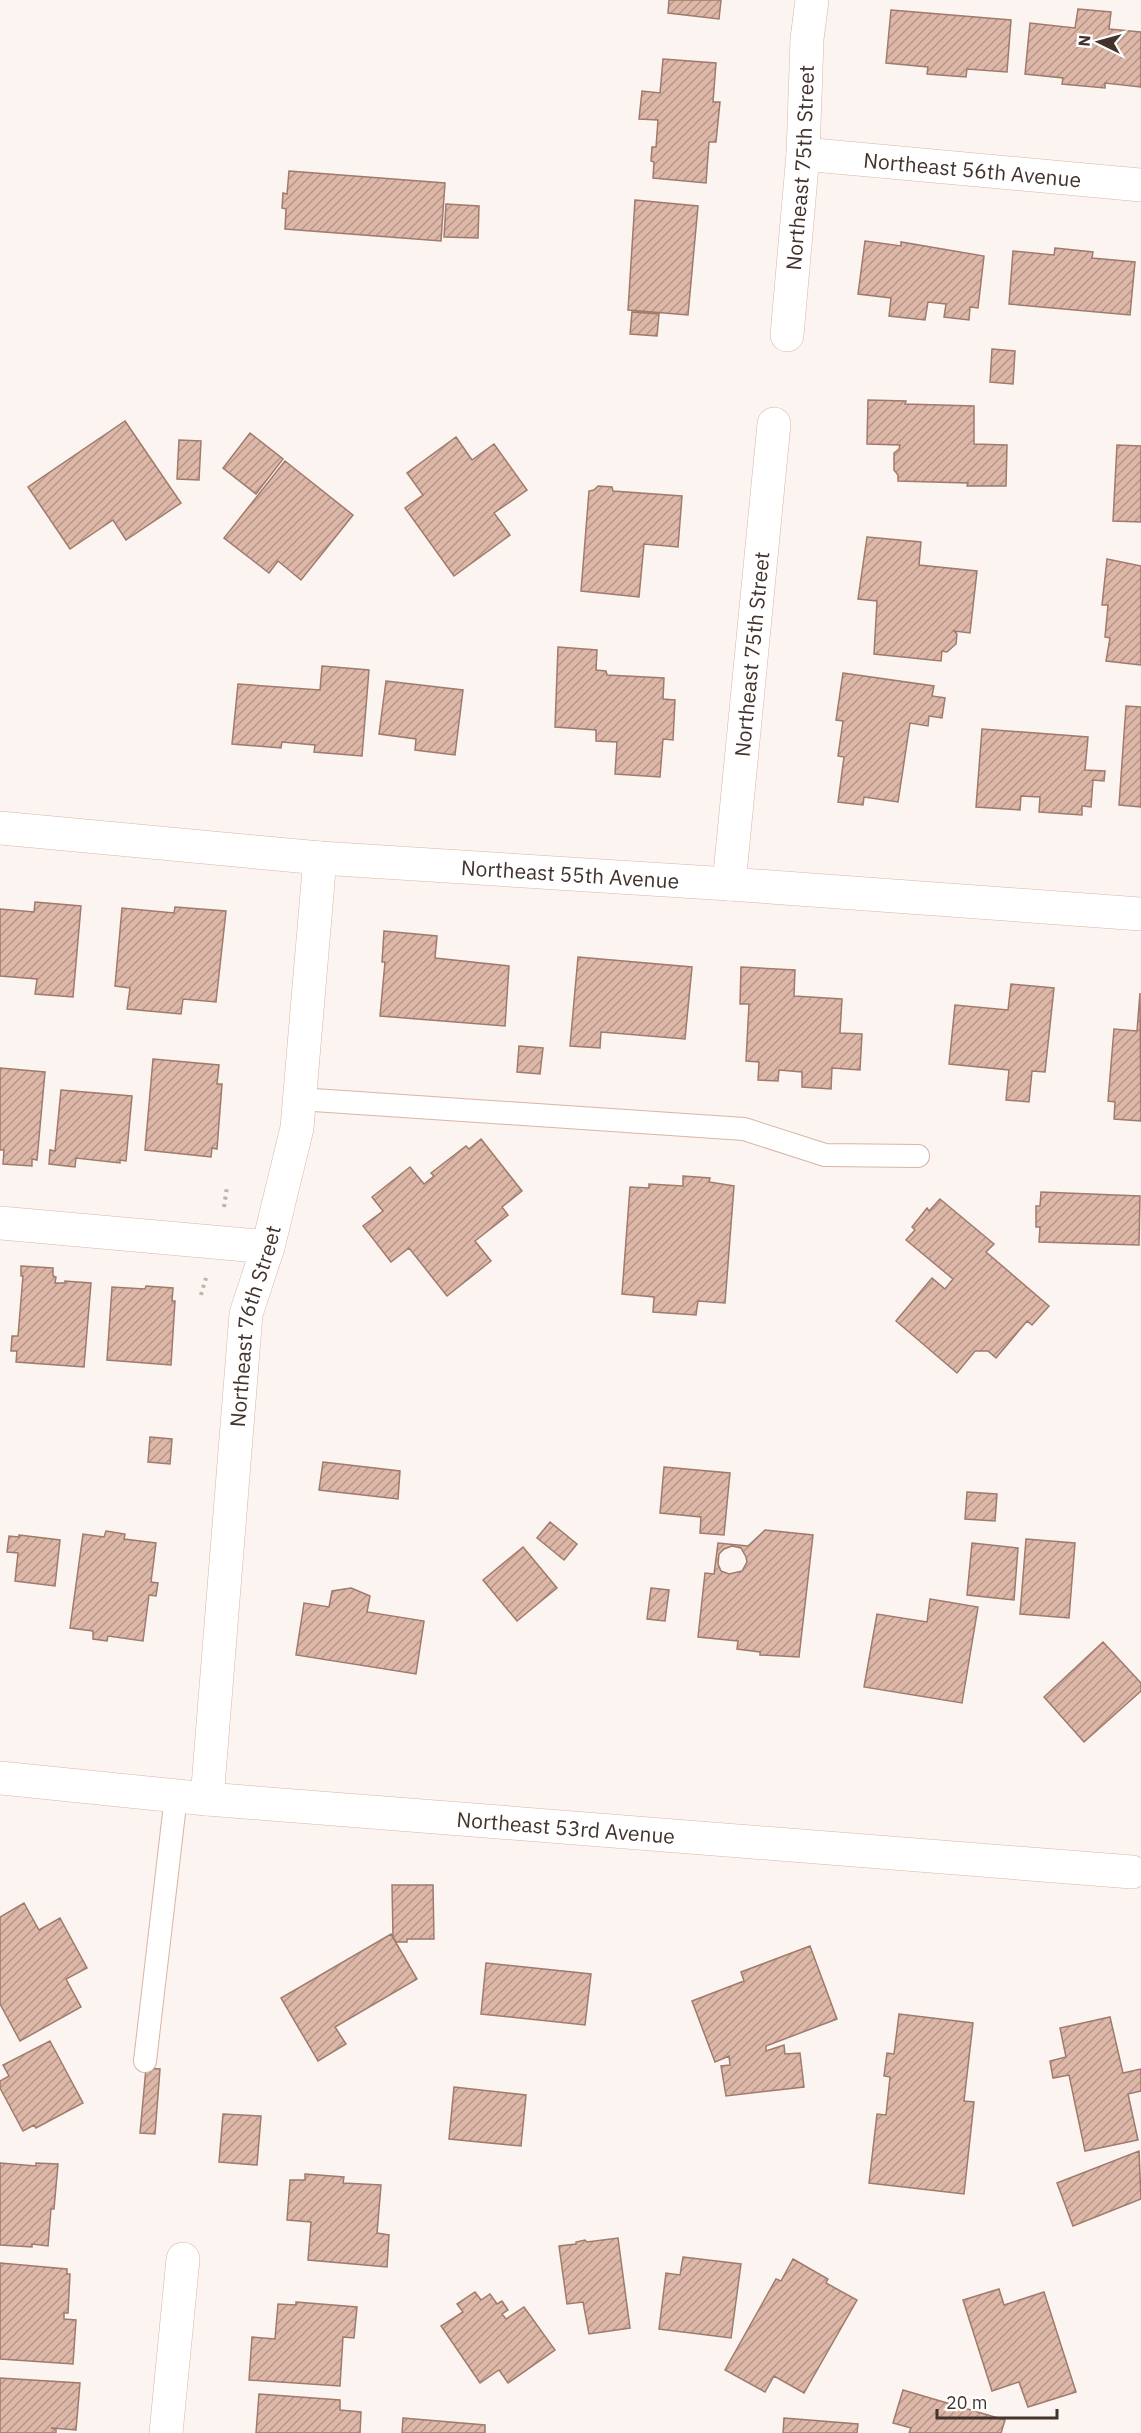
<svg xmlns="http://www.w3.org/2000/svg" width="1141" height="2433" viewBox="0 0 1141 2433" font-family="'IBM Plex Sans',sans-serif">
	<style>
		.building { fill: url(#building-hatch); stroke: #9f7b6c; stroke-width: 1.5; fill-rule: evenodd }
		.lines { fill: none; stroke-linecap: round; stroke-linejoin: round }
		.service-casing { stroke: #dab4a4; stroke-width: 24 }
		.minor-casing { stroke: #dab4a4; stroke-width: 34 }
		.path { stroke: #bdb3ae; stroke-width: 4; stroke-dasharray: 3 4.5; stroke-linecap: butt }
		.service { stroke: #fff; stroke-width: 22 }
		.minor { stroke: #fff; stroke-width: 33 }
		.labels { text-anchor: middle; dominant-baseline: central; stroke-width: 4.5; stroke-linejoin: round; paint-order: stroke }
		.street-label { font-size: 21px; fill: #42332c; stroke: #fff }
	</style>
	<defs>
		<pattern id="building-hatch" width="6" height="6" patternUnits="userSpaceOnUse" patternTransform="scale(1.5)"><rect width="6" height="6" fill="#ddb7a7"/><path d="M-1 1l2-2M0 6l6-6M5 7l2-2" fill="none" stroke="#b59588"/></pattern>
	</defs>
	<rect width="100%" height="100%" fill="#fcf4f0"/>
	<path class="building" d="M669 0H721L719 19 668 13Z
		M1078 9 1111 12 1109 29 1141 32V87L1105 83V88L1062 84 1063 78 1025 74 1030 23 1075 28Z
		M891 10 1011 20 1007 72 967 69 966 77 927 74 928 67 886 63Z
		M663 59 716 63 713 102H720L716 142H709L706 183 653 178 654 162 651 161 652 147H656L658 120 639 119 642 91 660 93Z
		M289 171 445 183 441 241 285 229 286 209 282 208 283 193 287 194Z
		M635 200 698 206 688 315 628 310Z
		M446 204 479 206 478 238 444 237Z
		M865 241 901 246V242L984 256 978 308 970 307 969 320 944 317 946 304 928 302 925 320 889 316 891 298 858 294Z
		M1055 248 1093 252 1092 258 1135 262 1130 315 1009 304 1013 251 1054 255Z
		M632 312 659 314 657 336 630 334Z
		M992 349 1015 351 1013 384 990 382Z
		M868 400 906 401 905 404 974 406V444L1007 445 1006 486H967L968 483 898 481V475L894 470V453L899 449 900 445 867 444Z
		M125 421 181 503 126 540 113 520 70 549 28 487Z
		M250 433 283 459 256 494 223 468Z
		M456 437 472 460 494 444 527 490 494 513 510 535 454 576 405 508 423 495 407 473Z
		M179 440 201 441 199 480 177 479Z
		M1117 445 1141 446V522L1113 521Z
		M285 461 353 515 301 580 278 561 269 573 224 538Z
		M598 486 612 487 613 491 682 496 678 547 644 544 639 597 581 591 589 491 594 490Z
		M867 537 921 542 919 565 977 571 970 633 954 631 957 634 956 644 947 652 942 651 941 661 874 654 877 601 858 599Z
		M1107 559 1141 566V665L1106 661 1110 638 1105 637 1108 605H1102Z
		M558 647 597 650 596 670 606 671 607 675 664 678 663 699 675 700 673 740 663 739 660 777 615 774 617 742 596 741V730L555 727Z
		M322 666 369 670 362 756 314 752 315 745 282 742 281 748 232 744 238 684 320 690Z
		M843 673 934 686 932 696 945 698 942 718 929 716 928 726 910 723 898 802 864 797 863 805 838 802 844 757 838 756 843 721 836 720Z
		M386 681 463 690 455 755 415 750 416 739 379 734Z
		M1126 706 1141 707V807L1119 805Z
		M982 729 1088 737 1085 770 1105 771 1104 781 1093 780 1091 807 1082 806V815L1039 812 1040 797 1021 796 1020 810 976 807Z
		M35 902 81 906 73 997 35 994 37 979 0 976V909L34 912Z
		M175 907 226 911 216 1002 183 999 181 1014 127 1009 130 988 115 986 122 908 174 913Z
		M384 931 437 936 435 958 509 966 505 1026 380 1016 385 962H382Z
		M578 957 692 967 685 1039 601 1032 600 1048 570 1046Z
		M741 967 795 970 794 996 842 999 840 1033 862 1034 860 1070 832 1068 831 1089 802 1087V1072L779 1070 778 1081 758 1080 759 1062 746 1061 749 1004H740Z
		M1011 984 1054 988 1045 1072 1032 1071 1029 1102 1006 1100 1009 1070 949 1064 955 1005 1008 1010Z
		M1140 993 1141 1121 1114 1119 1115 1102 1108 1101 1114 1029 1137 1031Z
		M519 1046 543 1048 540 1074 517 1072Z
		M153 1059 219 1065 217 1084H222L217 1149 212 1148 211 1157 145 1150Z
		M0 1068 45 1072 37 1160 32 1159V1166L3 1164 4 1150H0Z
		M61 1090 132 1096 126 1161 120 1160V1163L76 1158 75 1167 49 1164 50 1150 55 1151Z
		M481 1139 522 1191 502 1207 508 1215 475 1241 491 1261 447 1296 409 1248 391 1262 363 1226 383 1211 372 1197 410 1167 424 1184 434 1176 431 1173 466 1146 469 1149Z
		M683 1176 710 1178 709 1182 734 1186 725 1303 698 1301 696 1315 653 1312 654 1297 622 1294 630 1187 649 1188V1184L683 1186Z
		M1041 1192 1140 1196 1139 1245 1039 1242 1040 1227H1036V1206H1040Z
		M940 1199 994 1244 986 1252 1049 1306 1032 1325 1027 1321 996 1358 988 1351H975L957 1373 896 1321 932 1278 945 1289 953 1279 906 1240 915 1230 912 1227 927 1208 929 1211Z
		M21 1266 53 1268V1276L56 1277 55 1283H65V1281L91 1283 84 1367 16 1362 17 1351H11L12 1336H18L23 1276H21Z
		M146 1286 173 1288 172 1301H175L171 1365 107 1360 112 1287 145 1289Z
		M150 1437 172 1439 170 1464 148 1462Z
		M323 1462 400 1471 398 1499 319 1490Z
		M664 1467 730 1473 724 1535 700 1533 701 1517 660 1513Z
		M967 1492 997 1494 995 1521 965 1519Z
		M550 1522 577 1544 564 1560 537 1538Z
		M765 1530 813 1535 799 1657 760 1655V1652L737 1649 738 1641 698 1637 705 1573 714 1574 718 1543 748 1546ZM732 1546 741 1548 746 1557 747 1562 742 1571 729 1574 721 1571 718 1564 719 1554 724 1549Z
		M106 1531 125 1534 124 1539 156 1543 151 1582 158 1583 156 1596 149 1595 143 1641 108 1636 107 1641 93 1639V1631L70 1628 83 1534 104 1537Z
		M19 1535 60 1540 55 1586 15 1581 18 1553 7 1552 9 1536 19 1537Z
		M1026 1539 1075 1543 1069 1618 1020 1614Z
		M972 1543 1018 1548 1014 1600 967 1595Z
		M523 1547 557 1588 517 1621 483 1580Z
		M351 1588 370 1596 367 1612 424 1621 416 1674 296 1655 304 1603 329 1607 332 1591Z
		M651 1588 669 1590 665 1621 647 1619Z
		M930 1599 978 1607 962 1703 864 1687 877 1614 927 1622Z
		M1103 1642 1141 1683V1691L1084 1742 1044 1697Z
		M392 1885H433L434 1939H407V1942H396L393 1937Z
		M24 1903 39 1930 60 1918 87 1968 66 1979 81 2007 20 2041 0 2004V1917Z
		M391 1934 417 1979 335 2027 346 2044 318 2061 281 1998Z
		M810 1946 837 2019 766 2046V2051L784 2045 785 2054 800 2053 804 2087 726 2096 721 2066 730 2065 729 2056 715 2062 692 2001 744 1981 741 1972Z
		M486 1963 591 1974 585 2025 481 2014Z
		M899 2014 973 2023 964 2101 974 2102 964 2194 869 2183 877 2114 886 2115 890 2077 884 2076 887 2053 894 2054Z
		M1110 2017 1123 2073 1141 2069V2091L1128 2094 1138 2140 1085 2151 1069 2075 1053 2078 1050 2061 1066 2057 1060 2028Z
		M50 2041 83 2103 36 2128 34 2125 23 2131 0 2088V2081L9 2076 3 2065Z
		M146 2068 160 2069 155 2134 140 2133Z
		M454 2087 526 2095 521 2146 449 2139Z
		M223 2114 261 2116 257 2165 219 2162Z
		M1139 2151 1141 2199 1073 2226 1057 2183Z
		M0 2163 36 2166V2163L58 2164 54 2209H51L48 2246 32 2244V2247L0 2245Z
		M305 2174 344 2177 343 2183 381 2185 377 2233 389 2235 387 2267 308 2260 311 2222 287 2220 290 2180H305Z
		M618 2238 630 2328 589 2334 583 2302 567 2304 559 2246 576 2244V2242L585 2240 587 2242Z
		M683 2257 741 2264 731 2338 659 2329 666 2273 680 2275Z
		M793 2259 828 2279 826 2283 857 2300 804 2393 774 2376 765 2392 725 2370 776 2279 781 2281Z
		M0 2263 67 2269V2274H70L68 2313H64V2319L76 2320 73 2364 0 2359Z
		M999 2289 1004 2305 1044 2292 1076 2392 1028 2407 1019 2382 992 2391 963 2300Z
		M475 2292 481 2300 490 2294 497 2304 502 2301 508 2310 502 2314 506 2319 524 2307 555 2350 508 2383 499 2370 480 2383 441 2326 463 2312 457 2304Z
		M296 2302 357 2307 354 2338 343 2337 340 2386 249 2380 252 2337 275 2339 278 2304 296 2305Z
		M0 2378 80 2383 76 2430 51 2428 56 2429V2433H0Z
		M903 2390 1005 2420 1001 2433H909L911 2428 893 2423Z
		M259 2394 340 2400V2410L361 2412 360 2433H256Z
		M403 2418 485 2425V2433H402Z
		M784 2418 858 2424 857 2433H783Z"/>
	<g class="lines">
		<defs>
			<path id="service" d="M299 1099 744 1129 825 1155 918 1156
				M145 2061 176 1796"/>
			<g id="minor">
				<path id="s1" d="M803 154 1141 185"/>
				<path id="s2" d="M787 335 803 154 807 39 812 0"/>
				<path id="s3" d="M0 828 320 858 729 884 1141 914"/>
				<path id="s4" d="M729 884 774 424"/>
				<path d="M0 1223 268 1247"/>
				<path id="s5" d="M0 1778 207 1799 1132 1872"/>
				<path id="s6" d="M207 1799 246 1314 268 1247 297 1128 320 858"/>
				<path d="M166 2433 183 2259"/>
			</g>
		</defs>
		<use href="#service" class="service-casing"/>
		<use href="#minor" class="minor-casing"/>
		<path class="path" d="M224 1207 227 1187
			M201 1295 206 1278"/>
		<use href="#service" class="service"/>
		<use href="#minor" class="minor"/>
	</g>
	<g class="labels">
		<g class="street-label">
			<text stroke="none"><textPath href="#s2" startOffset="168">Northeast 75th Street</textPath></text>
			<text stroke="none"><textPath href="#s1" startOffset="170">Northeast 56th Avenue</textPath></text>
			<text stroke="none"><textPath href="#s4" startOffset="231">Northeast 75th Street</textPath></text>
			<text stroke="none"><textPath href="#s3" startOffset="572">Northeast 55th Avenue</textPath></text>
			<text stroke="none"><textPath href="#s6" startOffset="476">Northeast 76th Street</textPath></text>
			<text stroke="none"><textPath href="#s5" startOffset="568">Northeast 53rd Avenue</textPath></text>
		</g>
	</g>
	<g transform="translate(1099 42) rotate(275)" stroke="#ffffff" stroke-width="4.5" paint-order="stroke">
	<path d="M0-4.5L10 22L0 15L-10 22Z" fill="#42332c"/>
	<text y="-9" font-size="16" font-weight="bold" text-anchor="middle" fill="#42332c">N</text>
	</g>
	<path d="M937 2409v9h120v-9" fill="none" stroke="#42332c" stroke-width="3"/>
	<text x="946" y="2409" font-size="18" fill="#42332c" stroke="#ffffff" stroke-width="4.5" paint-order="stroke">20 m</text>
</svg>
